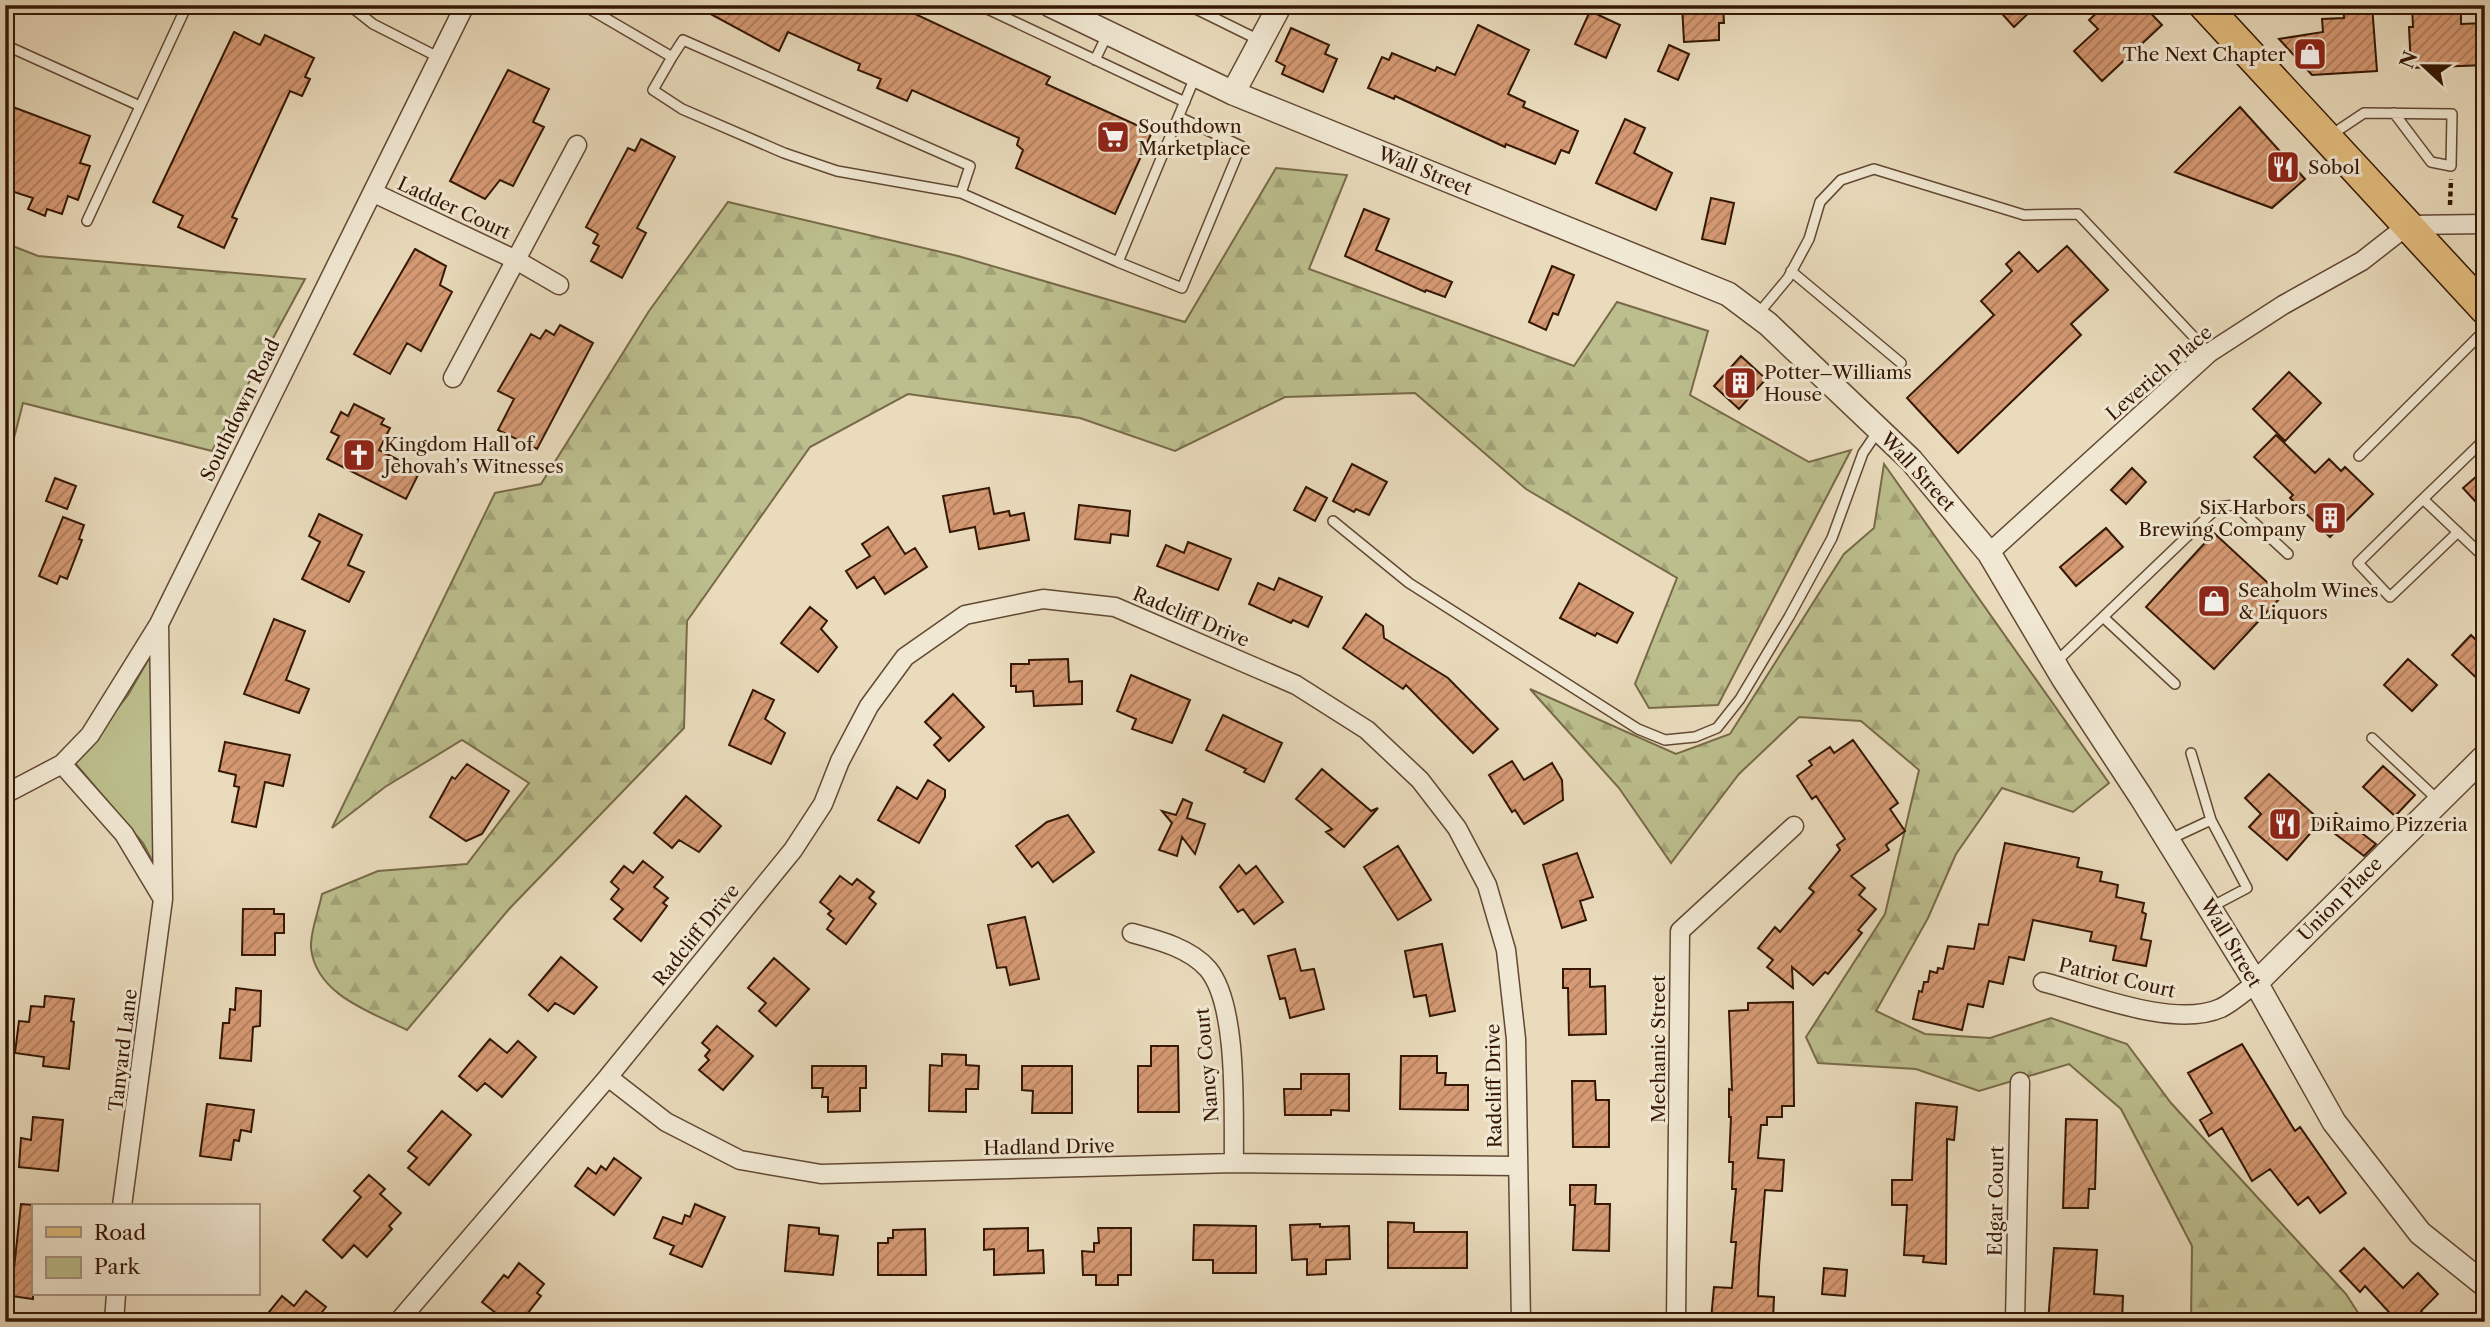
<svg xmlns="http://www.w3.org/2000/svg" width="2490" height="1327" viewBox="0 0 2490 1327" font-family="'Libre Caslon Text',serif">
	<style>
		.green { fill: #bcbe8d; stroke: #786a48; stroke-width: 2 }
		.forest { fill: url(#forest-firs); stroke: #786a48; stroke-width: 2 }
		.building { fill: url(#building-hatch); stroke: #351704; stroke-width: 2 }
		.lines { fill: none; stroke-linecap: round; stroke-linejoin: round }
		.service-casing { stroke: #624832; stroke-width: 12 }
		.minor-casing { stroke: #624832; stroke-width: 21 }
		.tertiary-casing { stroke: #624832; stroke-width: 26 }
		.primary-casing { stroke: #351704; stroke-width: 33 }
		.path { stroke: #351704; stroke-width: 4.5; stroke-dasharray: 5 3.5; stroke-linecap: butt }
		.service { stroke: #f1e8d3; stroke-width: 9 }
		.minor { stroke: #f1e8d3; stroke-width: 18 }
		.tertiary { stroke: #f1e8d3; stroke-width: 23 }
		.primary { stroke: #e4be7e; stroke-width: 30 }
		.labels { text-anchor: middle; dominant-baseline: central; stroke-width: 6; stroke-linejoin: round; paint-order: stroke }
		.poi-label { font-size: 19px; fill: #351704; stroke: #f1e8d3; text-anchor: start }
		.street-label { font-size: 19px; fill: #351704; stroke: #f1e8d3 }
	</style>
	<defs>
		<pattern id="forest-firs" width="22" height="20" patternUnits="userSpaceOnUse" patternTransform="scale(1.75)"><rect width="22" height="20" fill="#bcbe8d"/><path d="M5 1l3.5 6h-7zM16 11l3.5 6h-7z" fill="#a2a378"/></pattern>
		<pattern id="building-hatch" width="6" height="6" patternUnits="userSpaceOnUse" patternTransform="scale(1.75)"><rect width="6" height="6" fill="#d69a74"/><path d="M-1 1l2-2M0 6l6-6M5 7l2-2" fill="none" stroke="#ae7d5d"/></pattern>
	</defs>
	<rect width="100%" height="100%" fill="#e9dbbc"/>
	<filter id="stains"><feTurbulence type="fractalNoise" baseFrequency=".00286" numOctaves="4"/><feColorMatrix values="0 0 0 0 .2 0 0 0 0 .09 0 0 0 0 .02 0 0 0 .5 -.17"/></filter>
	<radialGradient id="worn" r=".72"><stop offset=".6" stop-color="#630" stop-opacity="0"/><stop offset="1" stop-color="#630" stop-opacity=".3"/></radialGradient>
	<path class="green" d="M155 648 158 872 143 843 75 763 128 695Z"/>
	<path class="forest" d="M1276 168 1347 175 1309 269 1574 366 1617 302 1708 331 1690 395 1809 462 1851 450 1718 705 1649 708 1635 684 1677 578 1526 489 1415 393 1285 397 1175 451 1080 418 908 394 810 447 687 621 684 728 510 908 407 1030C371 1012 316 995 311 948 310 932 319 910 322 894L378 871 467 864 529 783 462 740 385 787 332 828 495 493 541 484 649 311 728 202 958 256 1185 322Z
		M5 243 38 256 305 279 212 451 23 403 5 473Z
		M1884 464 2109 783 2073 812 2002 788 1956 854 1928 918 1876 1011 1925 1034 1990 1038 2051 1018 2127 1044 2171 1103 2346 1294 2364 1322H2275L2263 1317 2251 1322H2191L2192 1246 2121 1109 2069 1064 1979 1091 1916 1069 1818 1063 1806 1037 1885 914 1919 770 1861 721 1799 717 1739 774 1671 863 1619 788 1530 689 1676 754 1730 734 1844 554 1874 528Z"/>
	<path class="building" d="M694 5H896L1050 77 1046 84 1152 132 1115 214 1016 168 1023 150 1017 145 1019 138 912 90 907 101 877 88 881 79 858 70 860 64 788 32 779 51Z
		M1682 5H1723L1724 23H1719V40L1684 42Z
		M1994 5H2037L2014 27Z
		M2105 5H2143L2162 25 2102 81 2074 51 2098 29 2089 20Z
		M2343 5H2372L2377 71 2312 75 2279 39 2323 32 2322 19 2344 18Z
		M2412 5H2461V24L2485 23V65L2411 68 2409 27H2413Z
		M1590 11 1620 25 1606 58 1575 44Z
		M1478 25 1529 50 1508 94 1525 102 1523 107 1578 131 1569 153 1561 150 1555 164 1506 144 1505 147 1395 96 1394 99 1368 88 1382 57 1389 60 1392 53 1435 71 1437 67 1455 75Z
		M1291 28 1329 45 1325 54 1337 59 1323 92 1282 74 1285 66 1276 61Z
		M234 32 260 45 265 35 314 58 305 77 310 79 302 96 290 91 232 217 237 219 224 248 178 227 183 216 153 202Z
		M1669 45 1689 54 1678 80 1658 71Z
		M508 70 549 89 533 122 544 127 513 186 500 180 485 199 450 181Z
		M5 104 90 136 80 163 90 166 78 200 68 196 62 214 47 209 45 216 28 209 33 198 5 189Z
		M2240 107 2305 179 2272 208 2175 172Z
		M1625 119 1645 128 1634 153 1672 173 1656 210 1596 183Z
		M641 139 675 157 637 228 646 233 622 278 591 261 599 246 593 243 598 234 586 227 628 148 635 151Z
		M1711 198 1734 203 1725 244 1702 239Z
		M1364 209 1389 219 1376 250 1452 282 1445 297 1426 290 1425 292 1345 256Z
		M2067 246 2108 290 2071 324 2081 335 1958 453 1907 398 1994 315 1981 301 2012 271 2006 264 2019 252 2038 272Z
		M415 249 446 266 440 285 452 292 421 351 407 343 390 374 354 354Z
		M1552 266 1574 275 1558 315 1553 313 1546 330 1529 322Z
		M560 325 593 343 537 449 498 430 514 399 498 391 531 334 540 339 546 330 554 335Z
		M1741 356 1766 379 1739 409 1714 386Z
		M2289 372 2321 403 2285 441 2253 409Z
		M354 404 384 419 381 424 390 428 379 450 420 471 406 499 327 459 339 436 331 432 341 412 348 416Z
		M2276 435 2315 473 2329 459 2341 471 2345 467 2373 494 2330 537 2290 498 2293 495 2254 457Z
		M1352 464 1387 482 1369 515 1356 509 1354 512 1333 501Z
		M2132 468 2146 482 2126 504 2111 490Z
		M2485 469V512L2463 488Z
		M55 478 76 486 67 509 46 501Z
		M1306 487 1327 498 1315 521 1294 510Z
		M989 488 994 514 1009 511 1010 516 1024 513 1029 540 979 549 975 527 950 532 943 496Z
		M1079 505 1130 511 1128 536 1111 534 1110 543 1075 539Z
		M319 514 362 535 348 565 364 572 349 602 302 579 320 542 309 536Z
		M63 517 84 525 79 539 82 540 67 579 60 576 57 584 39 576Z
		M888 527 905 554 915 548 927 567 885 594 874 577 857 588 846 571 870 556 862 544Z
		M2106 528 2123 547 2076 586 2060 567Z
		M2214 533 2282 596 2214 669 2146 607Z
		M1188 542 1231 559 1218 590 1157 566 1166 545 1184 553Z
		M1279 578 1322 597 1308 627 1293 620 1291 623 1249 604 1258 583 1274 590Z
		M1579 583 1633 613 1617 643 1597 633 1595 636 1560 618Z
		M810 607 827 621 821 629 837 647 818 672 781 643Z
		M1366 614 1383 626 1384 638 1448 678 1498 729 1473 753 1406 685 1403 689 1343 648Z
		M274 619 305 631 286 680 309 689 299 713 244 694Z
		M2471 635 2485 649V686L2452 655Z
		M1068 659 1069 682 1082 681V704L1034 706 1033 691 1016 692V686H1011V664H1029V660Z
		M2408 659 2437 685 2412 711 2384 685Z
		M1131 675 1190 700 1172 743 1132 729 1136 719 1117 711Z
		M753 690 774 700 765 719 785 733 771 764 729 745Z
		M953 694 984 727 949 761 934 745 941 738 925 722Z
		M1223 715 1282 743 1264 782 1244 772 1246 769 1206 750Z
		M1853 740 1898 803 1890 809 1905 831 1886 845 1889 850 1851 876 1865 888 1859 895 1876 909 1858 930 1862 933 1828 974 1825 972 1813 985 1792 967 1793 988 1767 967 1773 960 1758 948 1775 927 1780 932 1814 892 1809 888 1840 850 1837 845 1845 839 1816 796 1812 799 1797 776 1812 765 1809 761 1830 747 1834 753Z
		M225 742 290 755 283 786 265 782 256 827 232 822 239 787 234 786 236 775 219 771Z
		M1512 761 1524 780 1552 763 1562 780 1563 800 1524 824 1515 810 1512 812 1489 775Z
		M467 764 509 791 482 834 466 841 430 817 452 777 455 779Z
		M2383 766 2415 795 2395 816 2363 787Z
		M1322 769 1371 811 1378 808 1344 847 1326 832 1332 829 1296 799Z
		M2269 774 2321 821 2287 860 2249 827 2261 814 2245 798Z
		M928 780 945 790V797L919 843 878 820 897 787 917 799Z
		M686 796 721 826 699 852 679 840 672 848 654 833Z
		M1183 799 1192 803 1187 818 1205 824 1195 854 1182 837 1177 856 1159 850 1172 823 1162 811 1176 815Z
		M2336 813 2376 844 2364 856 2325 826Z
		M1068 815 1094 852 1053 882 1038 862 1032 867 1016 846 1047 822Z
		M2005 843 2079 858 2077 867 2102 872 2100 881 2118 885 2116 897 2144 903 2142 912 2146 914 2141 939 2151 941 2146 966 2113 960 2116 946 2090 941 2092 932 2033 920 2024 960 2009 957 2003 984 1989 981 1983 1007 1968 1004 1962 1030 1913 1019 1919 991 1922 992 1924 982H1928L1930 971 1937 973 1938 968 1943 969 1948 946 1974 949 1979 924 1988 925Z
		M1398 846 1431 900 1398 920 1364 867Z
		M1577 853 1593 897 1580 901 1586 920 1562 928 1543 865Z
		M643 861 663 877 654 887 668 898 663 903 667 906 641 941 614 919 623 909 611 899 619 889 611 882 624 866 633 873Z
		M1239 865 1246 874 1256 866 1283 902 1254 924 1243 909 1238 912 1220 887Z
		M840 876 852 885 857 879 874 892 869 898 876 904 846 944 827 929 834 919 828 914 831 911 820 902Z
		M243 909H274V914H284V933H275V955H242Z
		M1025 917 1039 979 1010 985 1006 967 997 968 988 925Z
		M1442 944 1455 1011 1430 1016 1426 995 1414 997 1405 951Z
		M1295 949 1301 971 1314 969 1324 1009 1290 1018 1285 998 1280 999 1268 956Z
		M561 957 597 987 574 1014 555 1003 548 1011 529 995Z
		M774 958 809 989 776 1026 759 1011 766 1003 748 988Z
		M1563 969H1590V987L1605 986 1606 1034 1569 1035 1568 988H1563Z
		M236 988 261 991 260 1026 253 1027 251 1061 220 1058 223 1023H229L230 1009 235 1010Z
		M45 996 74 999 71 1021 74 1022 69 1069 43 1066 44 1057 15 1053 19 1021 29 1022 31 1006 44 1007Z
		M1793 1002 1794 1106H1782V1117H1767V1125H1761L1758 1158 1784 1160 1782 1191 1765 1190 1759 1266 1758 1296 1774 1297 1773 1319 1744 1317 1741 1322 1711 1320 1714 1287 1732 1288 1736 1242H1731L1736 1189H1732L1733 1162H1729L1731 1117H1729V1089L1732 1090 1729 1011 1748 1010V1003Z
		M717 1026 753 1056 723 1090 699 1070 709 1060 705 1056 710 1050 702 1043Z
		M490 1039 507 1053 518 1041 536 1057 502 1097 485 1083 477 1091 459 1076Z
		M2242 1044 2295 1131 2300 1127 2346 1193 2320 1213 2308 1197 2298 1205 2270 1169 2252 1181 2222 1128 2209 1136 2200 1120 2212 1113 2188 1073Z
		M1151 1046H1178L1179 1112H1138V1066H1151Z
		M942 1054 966 1055V1065L979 1066 978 1089H966V1112L929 1111 930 1065 942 1066Z
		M1401 1056H1437V1073H1446L1445 1085H1468V1110L1400 1109Z
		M812 1066H866V1088H860V1111L828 1112V1097H822L823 1088H812Z
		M1022 1066H1072V1113H1032L1033 1091 1022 1090Z
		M1301 1074H1349V1111L1331 1110V1115H1285L1284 1089H1301Z
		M1572 1081H1595L1596 1100H1609V1147H1573Z
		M1916 1103 1957 1107 1954 1140 1947 1139 1946 1264 1923 1262 1924 1256 1904 1255 1907 1205H1892V1180H1912Z
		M207 1104 254 1110 251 1132 241 1130 239 1141 234 1140 231 1160 200 1156Z
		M442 1111 471 1135 429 1185 408 1168 417 1158 408 1151Z
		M33 1117 63 1120 58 1171 19 1167 21 1138 31 1140Z
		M2066 1119 2097 1120 2095 1189H2089L2088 1208H2063Z
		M614 1158 641 1178 614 1215 575 1186 588 1168 596 1174 601 1166 606 1170Z
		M369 1175 385 1189 380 1194 401 1213 389 1226 392 1229 367 1257 354 1245 342 1258 323 1240 361 1197 354 1191Z
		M1570 1185H1596L1595 1204H1610L1609 1251 1573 1250 1575 1205H1570Z
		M21 1204 33 1205V1299L11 1296Z
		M695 1204 725 1217 702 1267 670 1254 674 1246 654 1238 663 1217 682 1224 685 1215 690 1217Z
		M1388 1222 1414 1223V1232H1467V1268H1388Z
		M1320 1224V1227L1349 1226 1350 1259 1326 1260V1274L1307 1275V1259L1292 1260 1290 1225Z
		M789 1225 819 1228V1234L838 1236 833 1275 785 1271Z
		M1194 1225 1256 1226V1273H1213V1260H1193Z
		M1028 1228V1251L1043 1250 1044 1273 994 1275V1249L984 1250V1229Z
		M1098 1228H1131V1275H1118V1285H1096V1275H1083L1082 1251 1094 1252V1243H1099Z
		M925 1229 926 1275H878V1243H888V1238H893V1230Z
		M2054 1248 2097 1250 2094 1294 2123 1296 2122 1322H2048Z
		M2364 1248 2403 1288 2418 1273 2438 1294 2421 1311 2431 1322H2398L2365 1286 2360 1292 2340 1271Z
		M519 1263 544 1284 537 1293 541 1296 521 1322H507L482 1302 504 1275 508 1278Z
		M1824 1268 1847 1270 1845 1296 1822 1294Z
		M306 1291 326 1307 314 1322H261L282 1296 294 1306Z"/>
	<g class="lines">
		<defs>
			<path id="service" d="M349 5 373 24 440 58
				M583 5 672 57 653 90 682 109 784 153 837 171 961 193 1118 262 1195 77
				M979 5 1185 102
				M1188 5 1259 40
				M1637 9V5
				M5 45 140 106
				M672 57 683 40 970 166 961 193
				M1095 60 1107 35
				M2331 135 2364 113 2452 114 2451 166 2431 162 2394 113
				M87 221 187 5
				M1118 262 1182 288 1241 146 1179 117
				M1791 271 1901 363
				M1758 314 1788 278 1809 239 1820 202 1841 180 1874 169 2024 215 2078 214 2209 353
				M2359 456 2485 330
				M2423 499 2485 439
				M1333 521 1409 583 1638 729 1665 740 1695 737 1717 728 1740 699 1789 617 1832 538 1863 453 1878 431
				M2458 532 2390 597 2358 563 2423 499 2485 558
				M2103 617 2175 684
				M2056 662 2218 507 2235 505 2288 554
				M2372 738 2438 800
				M2191 753 2211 820 2247 888 2211 907
				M2168 840 2211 820"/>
			<path id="minor" d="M374 193 516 260 559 285
				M453 378 577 145
				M1989 553 2209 353 2283 305 2362 261 2408 225 2485 224
				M62 764 124 834 163 899
				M5 794 62 764 90 735 159 624 465 5
				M1132 933C1158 940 1190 948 1208 969 1239 1006 1233 1115 1234 1163
				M2043 982C2090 994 2174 1029 2221 1008 2233 1002 2245 991 2256 983
				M608 1077 666 1122 740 1160 821 1174 1234 1163 1517 1166
				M122 1206 163 899 159 624
				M114 1322 116 1294
				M398 1322 608 1077 793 850 823 804 840 761 869 706 905 657 965 615 1043 599 1115 607 1296 685 1367 730 1420 780 1457 828 1487 885 1506 950 1516 1039 1521 1322
				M1676 1322 1680 931 1794 826
				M2015 1322 2020 1082"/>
			<path id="tertiary" d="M1050 5 1233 93 1728 294 1768 324 1911 460 1989 553 2063 678 2141 797 2256 983 2334 1122 2420 1233 2485 1285
				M1233 93 1280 5
				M2256 983 2485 756"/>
			<path id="primary" d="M2204 5 2485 309"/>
		</defs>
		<use href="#service" class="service-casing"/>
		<use href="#minor" class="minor-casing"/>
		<use href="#tertiary" class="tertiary-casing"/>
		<use href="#primary" class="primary-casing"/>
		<path class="path" d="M2450 205 2451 179"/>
		<use href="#service" class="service"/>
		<use href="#minor" class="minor"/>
		<use href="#tertiary" class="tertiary"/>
		<use href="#primary" class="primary"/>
	</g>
	<defs>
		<symbol id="shop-square" viewBox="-11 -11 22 22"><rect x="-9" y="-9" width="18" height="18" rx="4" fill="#8f2418" stroke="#f1e8d3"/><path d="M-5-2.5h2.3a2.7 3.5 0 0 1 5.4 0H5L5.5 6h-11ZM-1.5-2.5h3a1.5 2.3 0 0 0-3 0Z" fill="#fff"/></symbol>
		<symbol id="supermarket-square" viewBox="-11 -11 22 22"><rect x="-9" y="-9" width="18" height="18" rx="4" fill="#8f2418" stroke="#f1e8d3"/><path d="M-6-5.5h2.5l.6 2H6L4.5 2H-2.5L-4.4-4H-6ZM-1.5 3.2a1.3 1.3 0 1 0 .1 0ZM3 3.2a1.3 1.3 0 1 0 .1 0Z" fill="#fff"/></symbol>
		<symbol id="restaurant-square" viewBox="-11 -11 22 22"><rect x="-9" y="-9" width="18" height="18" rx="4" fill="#8f2418" stroke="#f1e8d3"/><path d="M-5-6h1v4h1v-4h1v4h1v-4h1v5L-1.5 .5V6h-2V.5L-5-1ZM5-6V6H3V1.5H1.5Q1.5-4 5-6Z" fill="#fff"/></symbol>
		<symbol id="building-square" viewBox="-11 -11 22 22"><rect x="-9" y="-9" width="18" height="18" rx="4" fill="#8f2418" stroke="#f1e8d3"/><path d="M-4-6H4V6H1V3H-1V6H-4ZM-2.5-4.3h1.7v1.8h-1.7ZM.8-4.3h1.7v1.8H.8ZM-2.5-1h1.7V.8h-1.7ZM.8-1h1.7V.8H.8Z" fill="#fff"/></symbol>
		<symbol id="church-square" viewBox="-11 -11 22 22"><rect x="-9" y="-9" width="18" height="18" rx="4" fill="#8f2418" stroke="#f1e8d3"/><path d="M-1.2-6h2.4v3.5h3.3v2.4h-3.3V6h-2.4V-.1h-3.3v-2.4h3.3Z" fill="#fff"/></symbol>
	</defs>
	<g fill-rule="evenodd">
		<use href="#shop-square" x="2291" y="35" width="38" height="38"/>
		<use href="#supermarket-square" x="1094" y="118" width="38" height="38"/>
		<use href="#restaurant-square" x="2264" y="148" width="38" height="38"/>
		<use href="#building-square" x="1721" y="364" width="38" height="38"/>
		<use href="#church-square" x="340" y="436" width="38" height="38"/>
		<use href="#building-square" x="2311" y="499" width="38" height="38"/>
		<use href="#shop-square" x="2195" y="582" width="38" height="38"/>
		<use href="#restaurant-square" x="2266" y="805" width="38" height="38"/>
	</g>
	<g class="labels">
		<g class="poi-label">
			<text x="2286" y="54" text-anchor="end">The Next Chapter</text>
			<text x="1138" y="126">Southdown<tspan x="1138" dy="22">Marketplace</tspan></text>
			<text x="2308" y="167">Sobol</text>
			<text x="1764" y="372">Potter–Williams<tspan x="1764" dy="22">House</tspan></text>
			<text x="384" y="444">Kingdom Hall of<tspan x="384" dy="22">Jehovah’s Witnesses</tspan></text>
			<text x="2306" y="507" text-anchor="end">Six Harbors<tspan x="2306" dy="22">Brewing Company</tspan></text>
			<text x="2238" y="590">Seaholm Wines<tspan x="2238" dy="22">&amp; Liquors</tspan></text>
			<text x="2310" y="824">DiRaimo Pizzeria</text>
		</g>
		<g class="street-label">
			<text transform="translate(1425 171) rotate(22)">Wall Street</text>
			<text transform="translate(454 208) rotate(25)">Ladder Court</text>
			<text transform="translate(2159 373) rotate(-41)">Leverich Place</text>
			<text transform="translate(240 410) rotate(-64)">Southdown Road</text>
			<text transform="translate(1918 472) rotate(47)">Wall Street</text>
			<text transform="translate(1191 617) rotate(23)">Radcliff Drive</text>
			<text transform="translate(2340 899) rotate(-45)">Union Place</text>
			<text transform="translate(696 935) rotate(-51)">Radcliff Drive</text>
			<text transform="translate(2231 943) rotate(59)">Wall Street</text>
			<text transform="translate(2117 978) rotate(13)">Patriot Court</text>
			<text transform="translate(1658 1049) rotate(-90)">Mechanic Street</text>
			<text transform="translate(123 1050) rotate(-83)">Tanyard Lane</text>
			<text transform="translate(1207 1065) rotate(-95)">Nancy Court</text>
			<text transform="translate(1494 1086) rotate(-91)">Radcliff Drive</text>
			<text transform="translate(1049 1147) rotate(-1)">Hadland Drive</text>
			<text transform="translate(1996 1201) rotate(-89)">Edgar Court</text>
		</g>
	</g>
	<rect width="2490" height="1327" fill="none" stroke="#e9dbbc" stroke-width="28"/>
	<rect x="7" y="7" width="2476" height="1313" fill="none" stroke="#351704" stroke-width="3.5"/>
	<rect x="14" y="14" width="2462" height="1299" fill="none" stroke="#351704" stroke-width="2"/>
	<rect x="32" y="1204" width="228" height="91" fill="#f1e8d3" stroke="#a69480" stroke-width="2"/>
	<rect x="46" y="1227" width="35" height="10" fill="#e4be7e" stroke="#a69480" stroke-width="2"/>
	<text x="94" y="1240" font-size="21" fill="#351704">Road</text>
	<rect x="46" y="1257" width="35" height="21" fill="#bcbe8d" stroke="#a69480" stroke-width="2"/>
	<text x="94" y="1274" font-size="21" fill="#351704">Park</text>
	<g transform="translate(2424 66) rotate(292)" stroke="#f1e8d3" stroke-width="5" paint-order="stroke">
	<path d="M0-5L12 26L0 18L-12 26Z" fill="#351704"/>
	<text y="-10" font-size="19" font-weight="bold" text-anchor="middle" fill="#351704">N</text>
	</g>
	<rect width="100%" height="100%" filter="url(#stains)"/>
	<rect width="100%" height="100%" fill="url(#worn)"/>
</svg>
